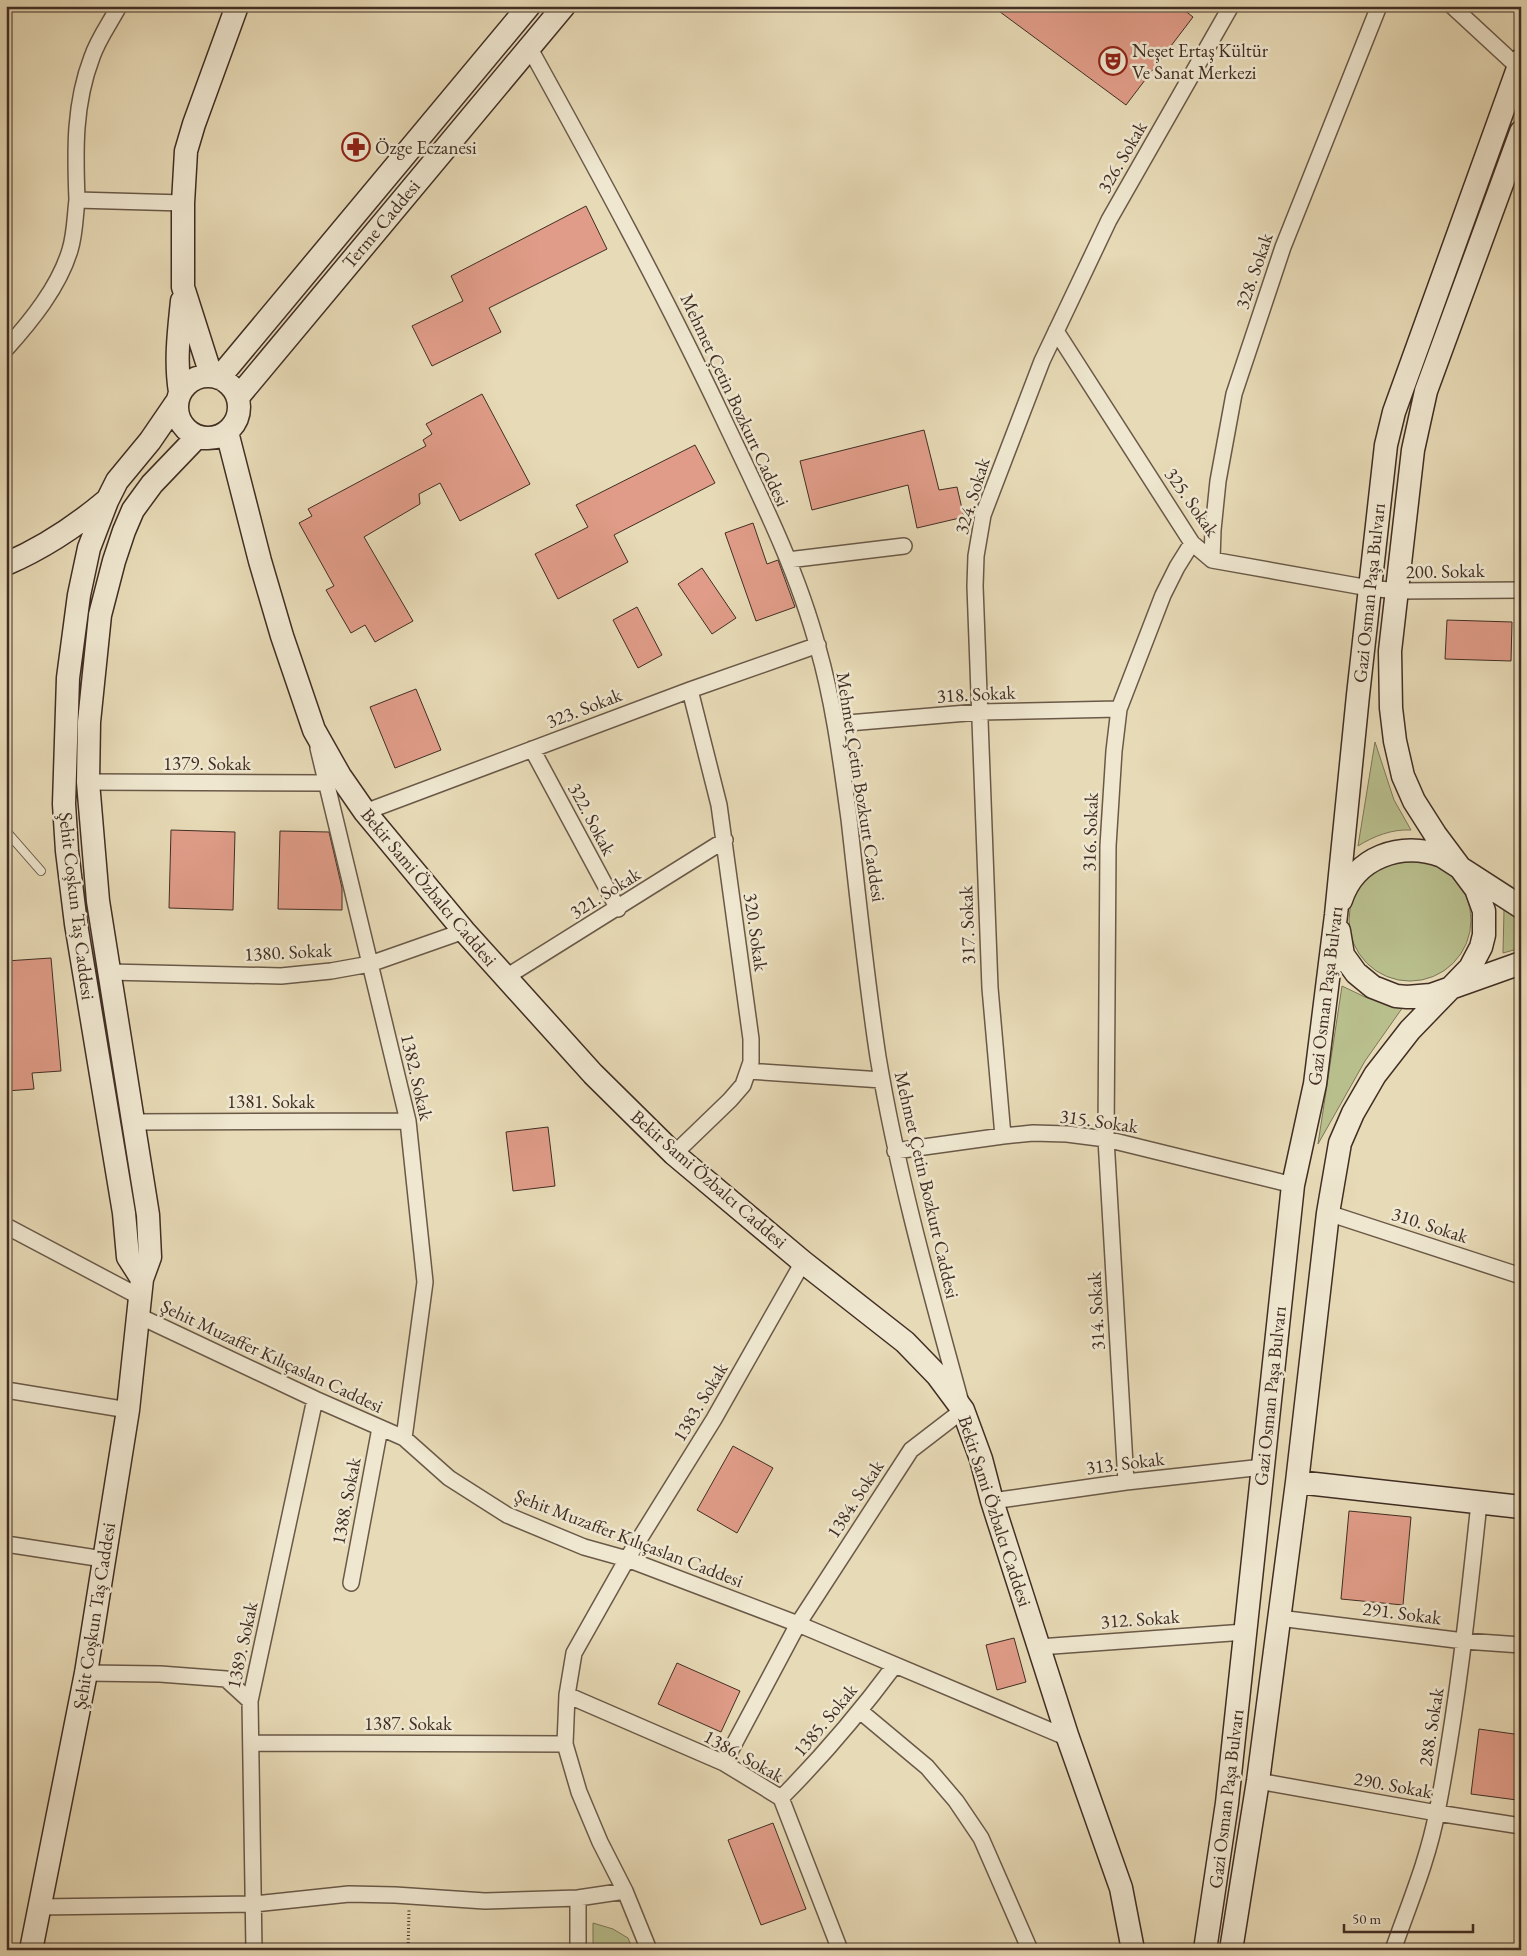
<svg xmlns="http://www.w3.org/2000/svg" width="1527" height="1956" viewBox="0 0 1527 1956" font-family="'EB Garamond',serif">
	<style>
		.green { fill: #b8be8c; stroke: #7c7658 }
		.lines { fill: none; stroke-linecap: round; stroke-linejoin: round }
		.stream { stroke: #76817c; stroke-width: 5 }
		.building { fill: #e09c88; stroke: #412e24 }
		.lane-casing { stroke: #6a5948; stroke-width: 10 }
		.street-casing { stroke: #6a5948; stroke-width: 18 }
		.secondary-casing { stroke: #412e24; stroke-width: 25 }
		.path { stroke: #412e24; stroke-width: 3; stroke-dasharray: 1 2.5; stroke-linecap: butt }
		.lane { stroke: #efe7d0; stroke-width: 8 }
		.street { stroke: #efe7d0; stroke-width: 15 }
		.secondary { stroke: #efe7d0; stroke-width: 22 }
		.labels { text-anchor: middle; dominant-baseline: central; stroke-width: 5; stroke-linejoin: round; paint-order: stroke }
		.poi-label { font-size: 19px; fill: #412e24; stroke: #efe7d0; text-anchor: start }
		.street-label { font-size: 19px; fill: #412e24; stroke: #efe7d0 }
	</style>
	<rect width="100%" height="100%" fill="#e7dab6"/>
	<filter id="stains"><feTurbulence type="fractalNoise" baseFrequency=".004" numOctaves="4"/><feColorMatrix values="0 0 0 0 .2 0 0 0 0 .09 0 0 0 0 .02 0 0 0 .5 -.17"/></filter>
	<radialGradient id="worn" r=".72"><stop offset=".6" stop-color="#630" stop-opacity="0"/><stop offset="1" stop-color="#630" stop-opacity=".3"/></radialGradient>
	<path class="green" d="M1375 742 1394 800 1411 830C1392 829 1374 836 1358 846Z
		M1349 920a61 61 0 1 1 122 0a61 61 0 1 1-122 0Z
		M1504 910 1521 916V948L1503 953Z
		M1342 986 1365 997 1403 1007 1365 1061 1318 1144Z
		M593 1923 613 1929 628 1938 633 1950H593Z"/>
	<g class="lines">
		<path class="stream" d="M6 10 10 6"/>
	</g>
	<path class="building" d="M992 6H1179L1193 17 1126 105Z
		M586 206 607 249 489 308 501 332 432 366 412 326 463 301 451 276Z
		M482 394 530 484 460 521 440 483 419 494 420 504 364 537 413 621 375 642 365 625 351 633 326 590 334 586 299 523 312 516 308 509 426 446 423 440 432 434 426 424Z
		M924 430 939 490 957 487 964 517 917 528 908 485 812 510 800 461Z
		M695 445 715 483 614 535 628 562 558 599 535 554 588 527 576 505Z
		M753 523 767 564 778 560 795 607 756 621 725 533Z
		M702 568 736 618 712 634 678 584Z
		M637 607 662 655 638 668 613 620Z
		M1447 620 1512 622 1511 661 1445 659Z
		M416 689 441 750 395 768 370 707Z
		M171 830 235 832 233 910 169 908Z
		M280 831 329 832 342 888V910L278 909Z
		M51 958 61 1071 32 1073 34 1089 6 1091V961Z
		M548 1127 555 1186 513 1191 506 1132Z
		M733 1446 773 1468 737 1533 697 1510Z
		M1349 1511 1411 1517 1403 1605 1341 1599Z
		M1014 1638 1026 1682 997 1690 986 1645Z
		M677 1663 740 1691 721 1732 658 1704Z
		M1479 1729 1521 1735V1771L1517 1800 1471 1794Z
		M773 1823 806 1909 761 1925 728 1840Z"/>
	<g class="lines">
		<defs>
			<path id="lane" d="M6 831 41 871"/>
			<path id="street" d="M1452 6 1518 67
				M529 47C597 170 664 293 724 420 759 494 797 569 818 648 834 704 841 761 849 819 858 898 866 978 878 1057 898 1177 931 1293 963 1410L911 1450 798 1624 724 1763
				M77 200C75 150 74 104 92 57 98 39 110 23 119 6
				M1056 331 1192 543 1212 560 1369 588 1398 591 1521 590
				M6 349C31 321 59 287 70 250 75 234 75 216 77 200L183 203
				M788 560 904 546
				M1212 560 1213 530 1218 481 1234 394 1283 247 1379 6
				M836 724 979 712 1119 709
				M318 748 408 1121 425 1282 404 1438
				M532 749 618 909
				M88 782 326 783
				M365 812 690 690 818 645
				M109 972 281 976 331 971 370 964 464 931
				M506 977 725 840
				M748 1071 882 1080
				M133 1122 408 1121
				M1003 1136 990 988 975 586 976 556 983 515 1042 361 1109 220 1231 6
				M895 1151 1003 1136 1033 1133 1067 1134 1106 1139 1293 1185
				M674 1154 730 1100 743 1085 751 1062V1039L719 805 690 690
				M1328 1213 1521 1276
				M6 1226 140 1297
				M139 1316 315 1399 404 1438 449 1478 507 1515 584 1547 627 1559 798 1624 1068 1738
				M6 1390 128 1410
				M1126 1482 1106 1139 1108 846 1114 751 1119 709 1163 595 1177 567 1192 543
				M992 1501 1126 1482 1263 1467
				M6 1544 103 1559
				M351 1583 380 1428
				M1279 1618 1464 1641 1521 1645
				M1039 1647 1245 1632
				M86 1673 160 1674 226 1679 250 1701
				M567 1695 724 1763 781 1798 840 1950
				M860 1711 927 1767 956 1801 981 1838 1030 1950
				M251 1743 565 1744
				M1258 1781 1437 1813 1521 1826
				M781 1798C823 1756 860 1712 895 1665
				M578 1898V1950
				M39 1907 254 1904 349 1894 395 1895 485 1901 578 1898 625 1891
				M254 1950 250 1701 315 1399
				M649 1950 625 1891 600 1842 579 1792 565 1744 567 1695 574 1653 627 1559 714 1419 803 1262
				M1393 1950C1409 1904 1428 1860 1437 1812 1457 1710 1468 1607 1479 1503"/>
			<path id="secondary" d="M211 375 183 287V203L186 151 194 124 237 6
				M177 407a31 31 0 1 1 62 0a31 31 0 1 1-62 0Z
				M219 378 529 6
				M180 392C175 361 179 331 182 301
				M238 397 564 6
				M227 432 260 561 282 636 314 730 340 776 365 812 464 931 593 1074 674 1154 803 1262 905 1342 937 1375 963 1410 981 1459 992 1501 1068 1738 1121 1888 1133 1950
				M6 564C43 548 75 527 106 501
				M1341 900C1355 857 1401 841 1442 856L1521 907
				M1339 931 1343 955 1356 973 1373 987 1396 996 1407 997 1431 995 1521 963
				M142 1279 128 1257 124 1213 76 924 67 851 64 804 68 678 79 595 89 548 107 501 117 481 150 441 176 403
				M1297 1482 1521 1507
				M31 1950 86 1673 128 1410 142 1279 150 1257 148 1215 98 901 88 782 89 722 100 615 114 561 124 531 133 510 152 484 197 437
				M1205 1950 1227 1803 1293 1185 1315 1084 1336 915 1358 695 1386 445 1394 412 1521 60
				M1231 1950 1258 1781 1297 1482 1328 1213 1340 1143 1353 1113 1375 1075 1410 1030 1470 968 1481 947 1484 935V911L1476 889 1435 834 1414 801 1403 776 1395 741 1391 708 1390 651 1413 450 1426 391 1521 132"/>
		</defs>
		<use href="#lane" class="lane-casing"/>
		<use href="#street" class="street-casing"/>
		<use href="#secondary" class="secondary-casing"/>
		<path class="path" d="M408 1950 409 1910"/>
		<use href="#lane" class="lane"/>
		<use href="#street" class="street"/>
		<use href="#secondary" class="secondary"/>
	</g>
	<defs>
		<symbol id="theatre-ring" viewBox="-11 -11 22 22"><circle r="9.5" fill="#efe7d0" stroke="#8f2418" stroke-width="1.5"/><path d="M-5-5.5Q0-4 5-5.5V0Q5 5 0 6Q-5 5-5 0ZM-3.3-2.5H-1v1.5H-3.3ZM1-2.5H3.3v1.5H1ZM-2.8 1Q0 5.5 2.8 1Z" fill="#8f2418"/></symbol>
		<symbol id="pharmacy-ring" viewBox="-11 -11 22 22"><circle r="9.5" fill="#efe7d0" stroke="#8f2418" stroke-width="1.5"/><path d="M-2-6h4v4h4v4h-4v4h-4v-4h-4v-4h4Z" fill="#8f2418"/></symbol>
	</defs>
	<g fill-rule="evenodd">
		<use href="#theatre-ring" x="1097" y="45" width="32" height="32"/>
		<use href="#pharmacy-ring" x="340" y="131" width="32" height="32"/>
	</g>
	<g class="labels">
		<g class="poi-label">
			<text x="1132" y="50">Neşet Ertaş Kültür<tspan x="1132" dy="22">Ve Sanat Merkezi</tspan></text>
			<text x="375" y="147">Özge Eczanesi</text>
		</g>
		<g class="street-label">
			<text transform="translate(1122 157) rotate(-60)">326. Sokak</text>
			<text transform="translate(381 224) rotate(-50)">Terme Caddesi</text>
			<text transform="translate(1254 271) rotate(-71)">328. Sokak</text>
			<text transform="translate(735 400) rotate(65)">Mehmet Çetin Bozkurt Caddesi</text>
			<text transform="translate(972 496) rotate(-73)">324. Sokak</text>
			<text transform="translate(1192 502) rotate(55)">325. Sokak</text>
			<text transform="translate(1445 571) rotate(-1)">200. Sokak</text>
			<text transform="translate(1369 593) rotate(-84)">Gazi Osman Paşa Bulvarı</text>
			<text transform="translate(976 694) rotate(-3)">318. Sokak</text>
			<text transform="translate(584 708) rotate(-21)">323. Sokak</text>
			<text x="207" y="763">1379. Sokak</text>
			<text transform="translate(861 787) rotate(81)">Mehmet Çetin Bozkurt Caddesi</text>
			<text transform="translate(592 819) rotate(62)">322. Sokak</text>
			<text transform="translate(1090 832) rotate(-88)">316. Sokak</text>
			<text transform="translate(429 887) rotate(50)">Bekir Sami Özbalcı Caddesi</text>
			<text transform="translate(605 893) rotate(-32)">321. Sokak</text>
			<text transform="translate(77 906) rotate(83)">Şehit Coşkun Taş Caddesi</text>
			<text transform="translate(967 925) rotate(-92)">317. Sokak</text>
			<text transform="translate(756 932) rotate(82)">320. Sokak</text>
			<text transform="translate(288 952) rotate(-3)">1380. Sokak</text>
			<text transform="translate(1325 996) rotate(-83)">Gazi Osman Paşa Bulvarı</text>
			<text transform="translate(417 1077) rotate(77)">1382. Sokak</text>
			<text x="271" y="1101">1381. Sokak</text>
			<text transform="translate(1099 1121) rotate(8)">315. Sokak</text>
			<text transform="translate(709 1179) rotate(41)">Bekir Sami Özbalcı Caddesi</text>
			<text transform="translate(927 1185) rotate(77)">Mehmet Çetin Bozkurt Caddesi</text>
			<text transform="translate(1430 1225) rotate(18)">310. Sokak</text>
			<text transform="translate(1096 1311) rotate(-93)">314. Sokak</text>
			<text transform="translate(272 1356) rotate(25)">Şehit Muzaffer Kılıçaslan Caddesi</text>
			<text transform="translate(1270 1396) rotate(-84)">Gazi Osman Paşa Bulvarı</text>
			<text transform="translate(700 1402) rotate(-59)">1383. Sokak</text>
			<text transform="translate(1125 1463) rotate(-7)">313. Sokak</text>
			<text transform="translate(855 1499) rotate(-57)">1384. Sokak</text>
			<text transform="translate(346 1501) rotate(-79)">1388. Sokak</text>
			<text transform="translate(995 1511) rotate(72)">Bekir Sami Özbalcı Caddesi</text>
			<text transform="translate(629 1538) rotate(21)">Şehit Muzaffer Kılıçaslan Caddesi</text>
			<text transform="translate(1402 1613) rotate(7)">291. Sokak</text>
			<text transform="translate(94 1616) rotate(-81)">Şehit Coşkun Taş Caddesi</text>
			<text transform="translate(1140 1619) rotate(-4)">312. Sokak</text>
			<text transform="translate(242 1645) rotate(-78)">1389. Sokak</text>
			<text transform="translate(825 1720) rotate(-50)">1385. Sokak</text>
			<text x="408" y="1723">1387. Sokak</text>
			<text transform="translate(1431 1727) rotate(-81)">288. Sokak</text>
			<text transform="translate(744 1756) rotate(29)">1386. Sokak</text>
			<text transform="translate(1393 1785) rotate(10)">290. Sokak</text>
			<text transform="translate(1226 1799) rotate(-83)">Gazi Osman Paşa Bulvarı</text>
		</g>
	</g>
	<rect width="1527" height="1956" fill="none" stroke="#e7dab6" stroke-width="25"/>
	<rect x="8" y="8" width="1512" height="1941" fill="none" stroke="#412e24" stroke-width="2.5"/>
	<rect x="12" y="12" width="1502" height="1931" fill="none" stroke="#412e24"/>
	<path d="M1344 1924v8h129v-8" fill="none" stroke="#412e24" stroke-width="2.5"/>
	<text x="1352" y="1924" font-size="15" fill="#412e24" stroke="#efe7d0" stroke-width="4" paint-order="stroke">50 m</text>
	<rect width="100%" height="100%" filter="url(#stains)"/>
	<rect width="100%" height="100%" fill="url(#worn)"/>
</svg>
